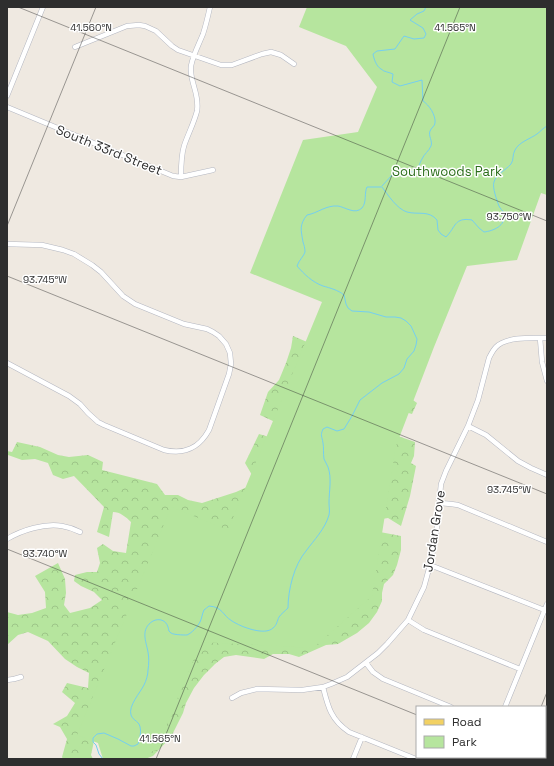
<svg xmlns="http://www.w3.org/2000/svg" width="554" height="766" viewBox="0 0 554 766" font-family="'Space Grotesk',sans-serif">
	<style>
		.forest { fill: url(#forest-crowns) }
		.park { fill: #b6e59e }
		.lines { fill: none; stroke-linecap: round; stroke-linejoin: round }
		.stream { stroke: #75cff0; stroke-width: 1 }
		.minor-casing { stroke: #b4b7c1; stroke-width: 5.5 }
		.major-casing { stroke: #c9c9c9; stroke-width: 6 }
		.minor { stroke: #fff; stroke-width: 4.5 }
		.major { stroke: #f2d163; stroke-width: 5.5 }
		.ticks { fill: none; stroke: #2e2e2e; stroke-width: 1; stroke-opacity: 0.45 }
		.labels { text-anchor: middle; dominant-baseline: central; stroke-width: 3; stroke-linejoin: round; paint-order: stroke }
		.street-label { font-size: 13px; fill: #2e2e2e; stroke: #fff }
		.park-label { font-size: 13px; fill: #2c6e1b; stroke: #fff }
		.ticks-label { font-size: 10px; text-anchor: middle; fill: #2e2e2e; stroke: #fff; stroke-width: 3; stroke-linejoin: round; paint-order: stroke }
	</style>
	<defs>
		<pattern id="forest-crowns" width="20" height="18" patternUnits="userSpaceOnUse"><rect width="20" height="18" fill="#b6e59e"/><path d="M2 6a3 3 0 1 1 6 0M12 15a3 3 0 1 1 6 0" fill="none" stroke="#9dc588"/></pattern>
	</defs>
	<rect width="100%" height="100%" fill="#efe9e1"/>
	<path class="forest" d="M293 336 387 376 230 616 96 732 91 755 93 759H63L62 757 67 739 60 727 53 724 67 716 75 703 62 692 67 683 88 688 89 673 77 667 65 659 48 641 28 632 18 635 7 645V612L18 615 32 613 46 608 45 592 35 576 58 563 65 579 66 593 64 605 70 613 90 608 102 600 94 592 81 586 74 581 75 575 87 572H97L100 563 97 548 103 544 113 551 126 553 131 522C126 517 120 512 113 512L109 537 97 532 104 507 74 476 63 479 53 475 48 463 35 459 22 460 8 455 7 456V451L12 452 17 442 40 447 58 455 69 457 88 455 103 462 102 470 157 484 165 495H178L188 500 202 503 236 492 247 487 252 475 245 463 259 434 269 437 275 422 260 415 268 392 279 380 286 363 291 348Z
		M406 395 417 403 412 414 398 410 395 435 415 442 414 456 411 463 416 466 410 496 401 526 388 518 376 520 380 532 401 536V550L397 565 393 575 384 584 382 593V601L377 612 369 623 357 633 338 644 326 645 299 657 289 654H273L264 659 236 655 224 657 215 664 204 675 194 688 186 703 183 713 171 737 153 756 145 759H104L137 709Z"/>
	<path class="park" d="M307 7H547V195L541 193 517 260 467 266 434 347 396 446 372 596 313 648 201 642 156 750 135 757 134 759H103L98 743 77 735 171 507 228 530 322 302 250 273 303 140 358 132 377 87 346 46 299 27Z"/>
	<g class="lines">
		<path class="stream" d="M382 186 393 174 406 171 414 172C419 169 419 164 422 159 424 154 429 151 431 146 433 141 428 136 430 131 431 128 435 126 435 123 436 115 429 105 423 101L422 80 400 86 392 82 393 74C389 72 384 72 381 69 376 66 374 59 373 54L377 51 395 49 404 36 414 39 424 38 426 34 423 28 410 20 417 14 424 11 426 7
			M382 187C388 195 397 209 407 212 418 215 429 210 437 220L438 230 441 234 446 237C456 227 454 217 472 220L479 228 484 232C493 231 506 226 504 214 503 210 500 209 499 206 497 201 492 187 494 182 496 174 505 171 511 164 514 160 512 155 515 150 519 142 530 139 537 134 541 131 543 128 547 126
			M103 759 99 754 96 745 93 742V738L97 734 104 733 118 739 131 746H134L138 744C140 738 142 730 139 724 136 720 132 719 131 715 128 706 140 693 144 685 146 681 148 675 148 670 149 664 149 657 148 652 146 641 140 629 153 621 159 618 166 620 168 627 169 629 168 631 170 632 171 635 184 635 187 635 192 633 198 626 200 622 202 618 202 614 204 610 205 609 208 607 209 606 223 607 222 615 232 621 241 627 265 636 273 628 277 625 277 621 279 617 281 614 285 611 288 608 288 590 294 565 306 551 314 540 325 529 329 515 330 511 329 507 329 503 329 491 332 478 328 467 327 464 325 462 324 459 323 453 324 448 323 443 322 436 320 436 323 429L327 427 337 431 344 429 352 416 360 400 382 383 399 374 404 368 407 359 414 351 416 345 417 339 411 326 406 321 401 318 395 317H386L369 312 352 311 348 308 346 304 344 295C338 290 330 288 323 286 312 282 304 274 297 266 299 260 304 256 305 252 305 248 304 245 303 242 301 230 299 225 307 215 318 213 326 205 338 206 345 207 355 215 362 208 367 202 364 193 367 187H381"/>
		<defs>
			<path id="minor" d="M75 47 127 26 139 25 145 26 156 31 172 46 178 50 221 65H232L262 54 271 52 281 55 294 64
				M7 96 43 7
				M7 107 173 176 181 177 213 170
				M181 177C181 166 181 156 184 146 188 134 194 123 197 111 200 94 189 81 191 66 193 55 199 44 203 34 206 25 208 16 210 7
				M7 244 42 245 63 250 74 254 92 265 101 272 123 296 135 304 184 324 207 329 213 332 219 336 226 344 230 353 231 364 229 374 209 430C199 448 185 455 164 450L104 425 98 422 88 413 80 404 69 396 7 363
				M540 338 542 362 547 381
				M468 426 486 435 518 461 531 468 547 475
				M440 503 451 504 458 505 547 542
				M7 539C22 530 45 523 62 526 68 527 74 529 80 532
				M430 565 547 611
				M408 620 424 630 520 669
				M366 663 373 672 383 679 451 707
				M7 680 14 679 21 677
				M323 687C328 707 331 720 349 732L416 759
				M232 698 241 693 257 689 302 690 323 687 331 684 347 677 378 653 387 644 408 620 424 587 430 565 436 535 441 484 446 471 468 426 478 400 489 358C491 354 493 350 496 347 507 336 533 338 547 338
				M505 707 547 604
				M353 759 362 737
				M484 759 485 757"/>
			<path id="major" d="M545 723 547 718
				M539 757V759"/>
		</defs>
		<use href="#minor" class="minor-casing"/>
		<use href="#major" class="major-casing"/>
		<use href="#minor" class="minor"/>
		<use href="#major" class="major"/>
	</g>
	<path class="ticks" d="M18 7 547 221M7 226 96 7M7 276 547 494M7 549 417 715M541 707 547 692M521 757 526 759M156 759 460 7M520 759 521 757"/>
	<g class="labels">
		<g class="street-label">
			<text transform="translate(109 150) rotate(22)">South 33rd Street</text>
			<text transform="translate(434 531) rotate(-81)">Jordan Grove</text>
		</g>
		<g class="park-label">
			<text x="447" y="171">Southwoods Park</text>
		</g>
	</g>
	<g class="ticks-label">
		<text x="91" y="31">41.560°N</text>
		<text x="455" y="31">41.565°N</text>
		<text x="509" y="220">93.750°W</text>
		<text x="45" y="283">93.745°W</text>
		<text x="509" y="493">93.745°W</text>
		<text x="45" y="557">93.740°W</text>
		<text x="160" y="742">41.565°N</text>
	</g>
	<rect width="554" height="766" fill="none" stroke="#2e2e2e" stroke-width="16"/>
	<rect x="416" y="706" width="130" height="52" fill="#ffffff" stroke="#ababab"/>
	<rect x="424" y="719" width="20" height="6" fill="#f2d163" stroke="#ababab"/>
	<text x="452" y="726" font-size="12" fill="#2e2e2e">Road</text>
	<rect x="424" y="736" width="20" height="12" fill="#b6e59e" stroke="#ababab"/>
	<text x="452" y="746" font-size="12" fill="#2e2e2e">Park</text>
</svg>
